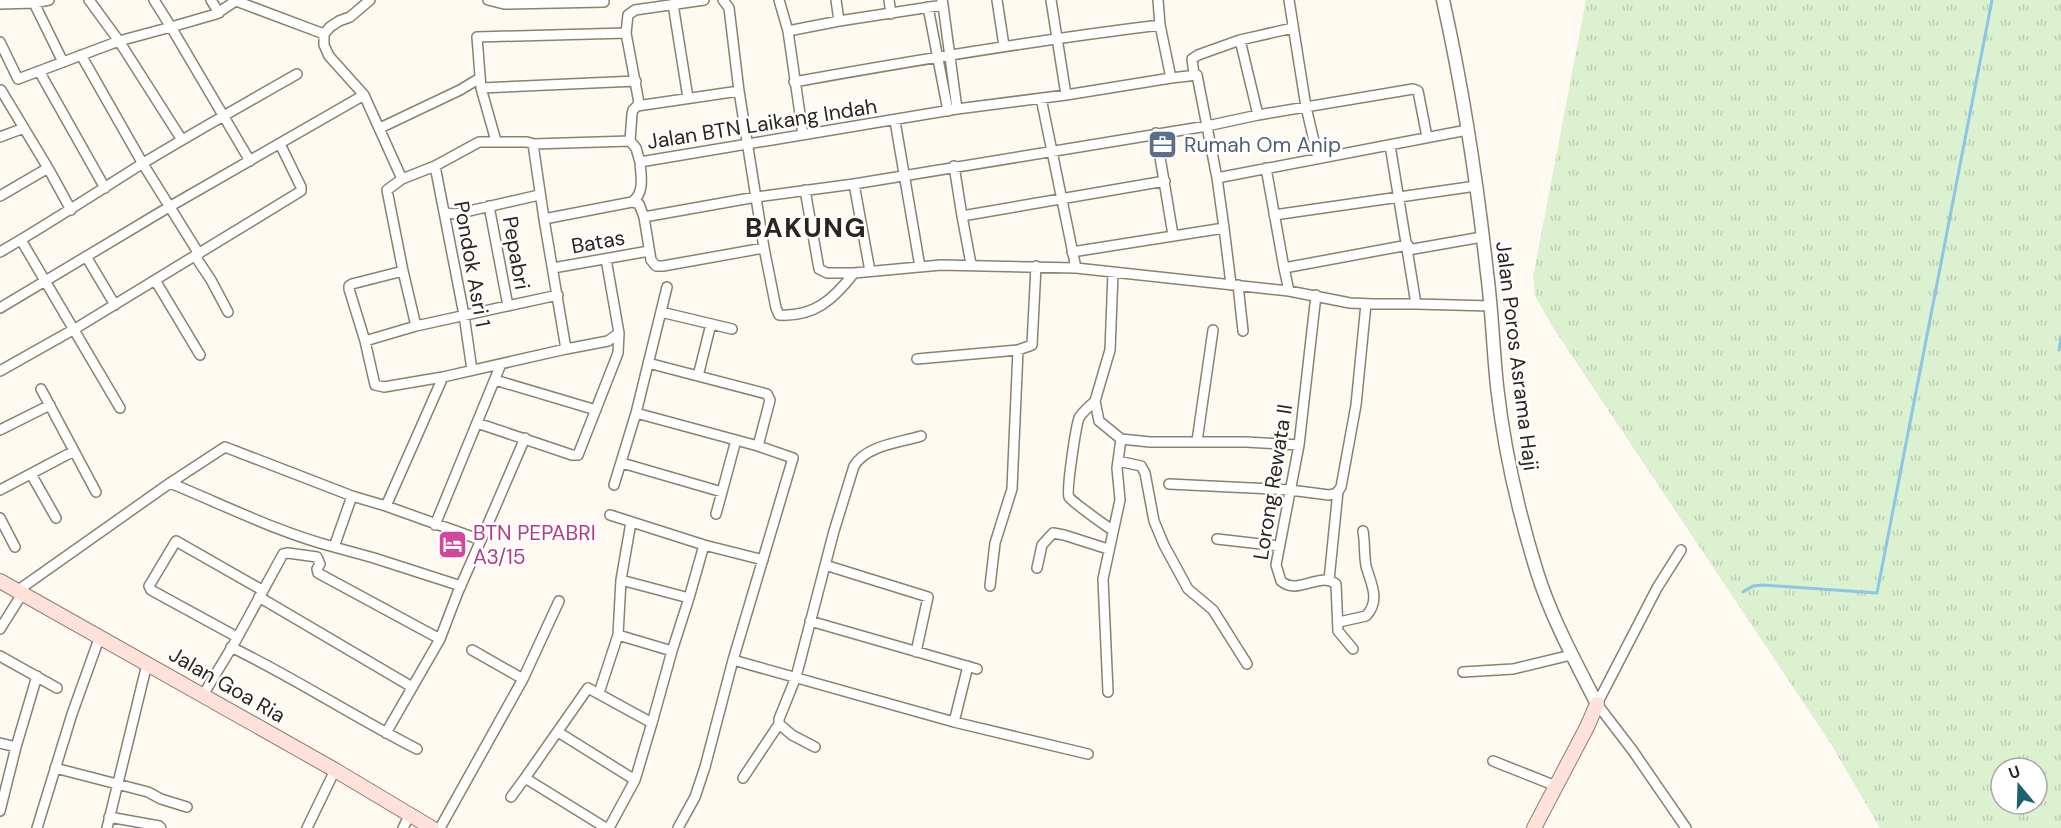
<svg xmlns="http://www.w3.org/2000/svg" width="2061" height="828" viewBox="0 0 2061 828" font-family="'DM Sans',sans-serif">
	<style>
		.grass { fill: url(#grass-tufts); fill-rule: evenodd }
		.lines { fill: none; stroke-linecap: round; stroke-linejoin: round }
		.stream { stroke: #8dc5e7; stroke-width: 3 }
		.minor-casing { stroke: #8c806f; stroke-width: 12 }
		.tertiary-casing { stroke: #8c806f; stroke-width: 15 }
		.secondary-casing { stroke: #8c806f; stroke-width: 16 }
		.minor { stroke: #fff; stroke-width: 9 }
		.tertiary { stroke: #fff; stroke-width: 12 }
		.secondary { stroke: #fee1db; stroke-width: 14 }
		.labels { text-anchor: middle; dominant-baseline: central; stroke-width: 5; stroke-linejoin: round; paint-order: stroke }
		.street-label { font-size: 21px; fill: #2a261f; stroke: #fff }
		.service-label { font-size: 21px; fill: #4e5e75; stroke: #fff; text-anchor: start }
		.hotel-label { font-size: 21px; fill: #b23c85; stroke: #fff; text-anchor: start }
		.district-label { font-size: 27px; font-weight: bold; letter-spacing: 1.5px; fill: #2a261f; stroke: #fff }
	</style>
	<defs>
		<pattern id="grass-tufts" width="24" height="20" patternUnits="userSpaceOnUse" patternTransform="scale(1.5)"><rect width="24" height="20" fill="#dbf1d0"/><path d="M3 7l-1-3M5 7V3M7 7l1-3M15 17l-1-3M17 17v-4M19 17l1-3" fill="none" stroke="#bcceb2"/></pattern>
	</defs>
	<rect width="100%" height="100%" fill="#fef9f1"/>
	<path class="grass" d="M1586 0H2061V828H1880L1831 744 1554 329 1535 296 1533 277ZM2001 768H2037V804H2001Z"/>
	<g class="lines">
		<path class="stream" d="M2059 350 2061 338
			M1743 592 1753 586 1762 585 1877 593 1992 0"/>
		<defs>
			<path id="minor" d="M89 0 119 41 182 140
				M154 0 171 27 216 14 237 0
				M211 0 219 13
				M370 0 350 17 339 21 330 27 324 34V45L329 56 364 95 402 179 435 166 479 142H527L533 144 630 141 636 148 640 162
				M488 0 504 4 604 2
				M723 0 729 8 739 91 764 248 776 308 779 315C814 317 833 300 854 273L941 265 1076 268 1289 291 1350 303 1373 304H1416L1390 145
				M779 0 788 31 803 135
				M836 0 839 21
				M889 0 891 14
				M997 0 1004 46
				M1158 0 1160 25 1171 78
				M1289 0 1306 107 1318 158
				M236 1 324 34
				M34 3 63 62
				M0 4 34 3 49 0
				M673 4 688 98
				M943 5 957 109
				M928 7 948 111
				M788 31 839 21 943 5 942 0
				M626 33 639 103 637 106 739 91
				M0 42 18 79 119 41 171 27 250 161
				M81 55 143 164 199 254
				M39 71 105 188
				M1194 74 1192 59 1198 55 1240 40 1293 28
				M794 82C916 60 1037 40 1160 25
				M481 88 636 81
				M1 90 48 168
				M1066 95 1171 78 1197 75 1217 178 1467 130
				M1041 98 1076 268
				M1258 115 1413 89 1418 91 1427 137
				M895 121 920 267
				M380 128 460 90 480 78
				M1156 133 1173 235
				M0 137 24 128
				M496 141 481 88 477 37 626 33 628 15 635 10 704 0
				M630 141 632 114 633 110 637 106
				M533 144 544 219
				M435 166 464 315 472 370
				M954 166 962 216 1165 181
				M1266 168 1284 268 1408 245
				M402 179 387 190 403 271 352 284 349 286V289L365 341 375 385 384 387 443 377
				M854 184 870 271
				M805 190 819 269 827 273H854
				M0 196 48 168 71 210
				M632 202 639 204 644 217 756 197 854 184 1207 126 1258 115 1240 40
				M489 206 508 306
				M445 213 456 214 539 195
				M1274 215 1476 186
				M962 216 971 264
				M644 217 651 260 656 266H663L764 248
				M1224 228 1231 284
				M21 240 120 408
				M1408 250 1482 237
				M0 252C50 223 97 192 145 162 195 132 246 103 297 74
				M1072 252 1224 228 1217 178
				M195 256 211 280 228 312
				M87 258 115 305
				M553 268 649 251
				M1284 268 1289 291
				M1113 273 1110 350 1095 401 1099 421 1121 439
				M155 280 200 355
				M1238 285 1243 331
				M1316 295 1299 445 1276 565 1281 581C1298 596 1319 571 1336 584L1338 631 1353 649
				M1416 304 1491 306
				M0 308 169 207 364 95
				M661 312 732 329
				M416 326 558 295
				M365 341 416 326 403 271
				M566 349 608 341 619 333 606 259
				M917 359 1018 350 1032 345 1036 266
				M648 363 767 394 770 400 758 446 793 458 733 660 705 767 695 797 678 828
				M0 371 78 327 301 191V187L280 144
				M698 376 711 324
				M495 380 596 410
				M41 389 96 492
				M1095 401C1090 406 1082 412 1079 418 1076 426 1066 491 1069 497 1070 500 1108 528 1113 530
				M636 413 758 446
				M477 423 572 455H578L618 353 619 333
				M0 430 50 405
				M1197 441 1213 330
				M1118 461 1141 466 1145 473 1154 521 1164 545 1188 589 1213 610 1247 664
				M622 463 722 492 736 440
				M31 474 56 518
				M170 483C224 505 277 532 334 547
				M1169 484 1290 490 1329 495 1337 493 1341 487 1356 405 1366 304
				M614 485 636 413 667 287
				M0 490 74 451
				M352 496 334 547 374 558 461 586
				M386 506 481 540 458 592 440 639
				M716 514 722 492
				M610 515 704 545 689 598
				M0 518 15 547
				M435 525 501 364
				M1217 539 1279 546
				M481 540 525 438
				M704 545 763 560
				M1681 550 1657 588 1597 704 1633 751 1686 828
				M825 565 928 597 916 652
				M1037 568 1042 545 1053 533 1064 535 1108 549
				M621 580 631 522
				M1329 580 1338 491
				M990 586 995 543 1012 489 1018 350
				M17 591 170 483 225 447 352 496 386 506 443 377 566 349 544 219 632 202C645 193 641 176 640 162L957 109 1066 95 1051 0
				M259 597 412 687
				M810 621 977 669
				M1339 622 1366 616C1381 600 1371 584 1366 566 1364 555 1365 542 1363 531
				M0 629 22 594
				M618 635 621 580 689 598 672 651
				M237 637 151 590 149 586 176 541 262 590
				M231 647C295 678 354 717 417 749
				M472 650 523 679 559 601
				M0 656 57 688
				M733 660 954 722 1088 754
				M1463 672 1513 669 1571 655
				M1108 692 1103 579 1120 500 1117 468 1121 439 1150 442H1246L1299 445
				M599 693 618 635 672 651 652 723
				M203 695 235 642 283 554 288 553 317 557 320 564 317 569 318 573 440 639 386 733
				M954 722 968 666
				M558 732 635 780
				M0 743 16 747
				M815 747 792 735 779 724V719L796 677 834 531 854 466C867 445 899 443 921 436
				M1493 761 1556 786
				M55 768 148 792 161 799 187 807
				M743 778 779 724
				M511 797 525 778
				M0 811 16 747 37 676
				M109 817 159 826 161 828
				M37 828 72 714 100 636
				M107 828 147 664
				M307 828 335 770
				M403 828 410 814
				M440 828 523 679
				M606 828 525 778 588 688 652 723 635 780 609 828"/>
			<path id="tertiary" d="M1443 0C1463 90 1477 181 1487 273 1492 310 1493 348 1497 386 1504 449 1518 511 1537 572 1551 617 1575 661 1597 704"/>
			<path id="secondary" d="M0 581 335 770 432 828
				M1534 828 1587 727 1597 704"/>
		</defs>
		<use href="#minor" class="minor-casing"/>
		<use href="#tertiary" class="tertiary-casing"/>
		<use href="#secondary" class="secondary-casing"/>
		<use href="#minor" class="minor"/>
		<use href="#tertiary" class="tertiary"/>
		<use href="#secondary" class="secondary"/>
	</g>
	<defs>
		<symbol id="office-square" viewBox="-11 -11 22 22"><rect x="-9" y="-9" width="18" height="18" rx="4" fill="#5c6f8a" stroke="#fff"/><path d="M-6-3h4V-5.5h4V-3h4V5H-6ZM-1-4.5V-3h2v-1.5ZM-6 0V1H6V0Z" fill="#fff"/></symbol>
		<symbol id="hotel-square" viewBox="-11 -11 22 22"><rect x="-9" y="-9" width="18" height="18" rx="4" fill="#d1479c" stroke="#fff"/><path d="M-6-4.5h1.5V1H6V5H4.5V3h-9V5H-6ZM-4 0a1.8 1.8 0 1 1 3.6 0ZM.5 0V-2.5h3Q6-2.5 6 0Z" fill="#fff"/></symbol>
	</defs>
	<g fill-rule="evenodd">
		<use href="#office-square" x="1146" y="128" width="33" height="33"/>
		<use href="#hotel-square" x="436" y="528" width="33" height="33"/>
	</g>
	<g class="labels">
		<g class="street-label">
			<text transform="translate(762 124) rotate(-9)">Jalan BTN Laikang Indah</text>
			<text transform="translate(598 242) rotate(-10)">Batas</text>
			<text transform="translate(516 253) rotate(80)">Pepabri</text>
			<text transform="translate(472 264) rotate(80)">Pondok Asri 1</text>
			<text transform="translate(1517 356) rotate(83)">Jalan Poros Asrama Haji</text>
			<text transform="translate(1273 482) rotate(-81)">Lorong Rewata II</text>
			<text transform="translate(227 685) rotate(30)">Jalan Goa Ria</text>
		</g>
		<g class="service-label">
			<text x="1184" y="145">Rumah Om Anip</text>
		</g>
		<g class="hotel-label">
			<text x="473" y="533">BTN PEPABRI<tspan x="473" dy="24">A3/15</tspan></text>
		</g>
		<g class="district-label">
			<text x="806" y="227">BAKUNG</text>
		</g>
	</g>
	<g transform="translate(2019 786) rotate(341)"><circle r="28" fill="#ffffff" stroke="#aaa8a5" stroke-width="1.5"/>
	<path d="M0-4.5L10 22L0 15L-10 22Z" fill="#1d6273"/>
	<text y="-9" font-size="16" font-weight="bold" text-anchor="middle" fill="#2a261f">U</text>
	</g>
</svg>
